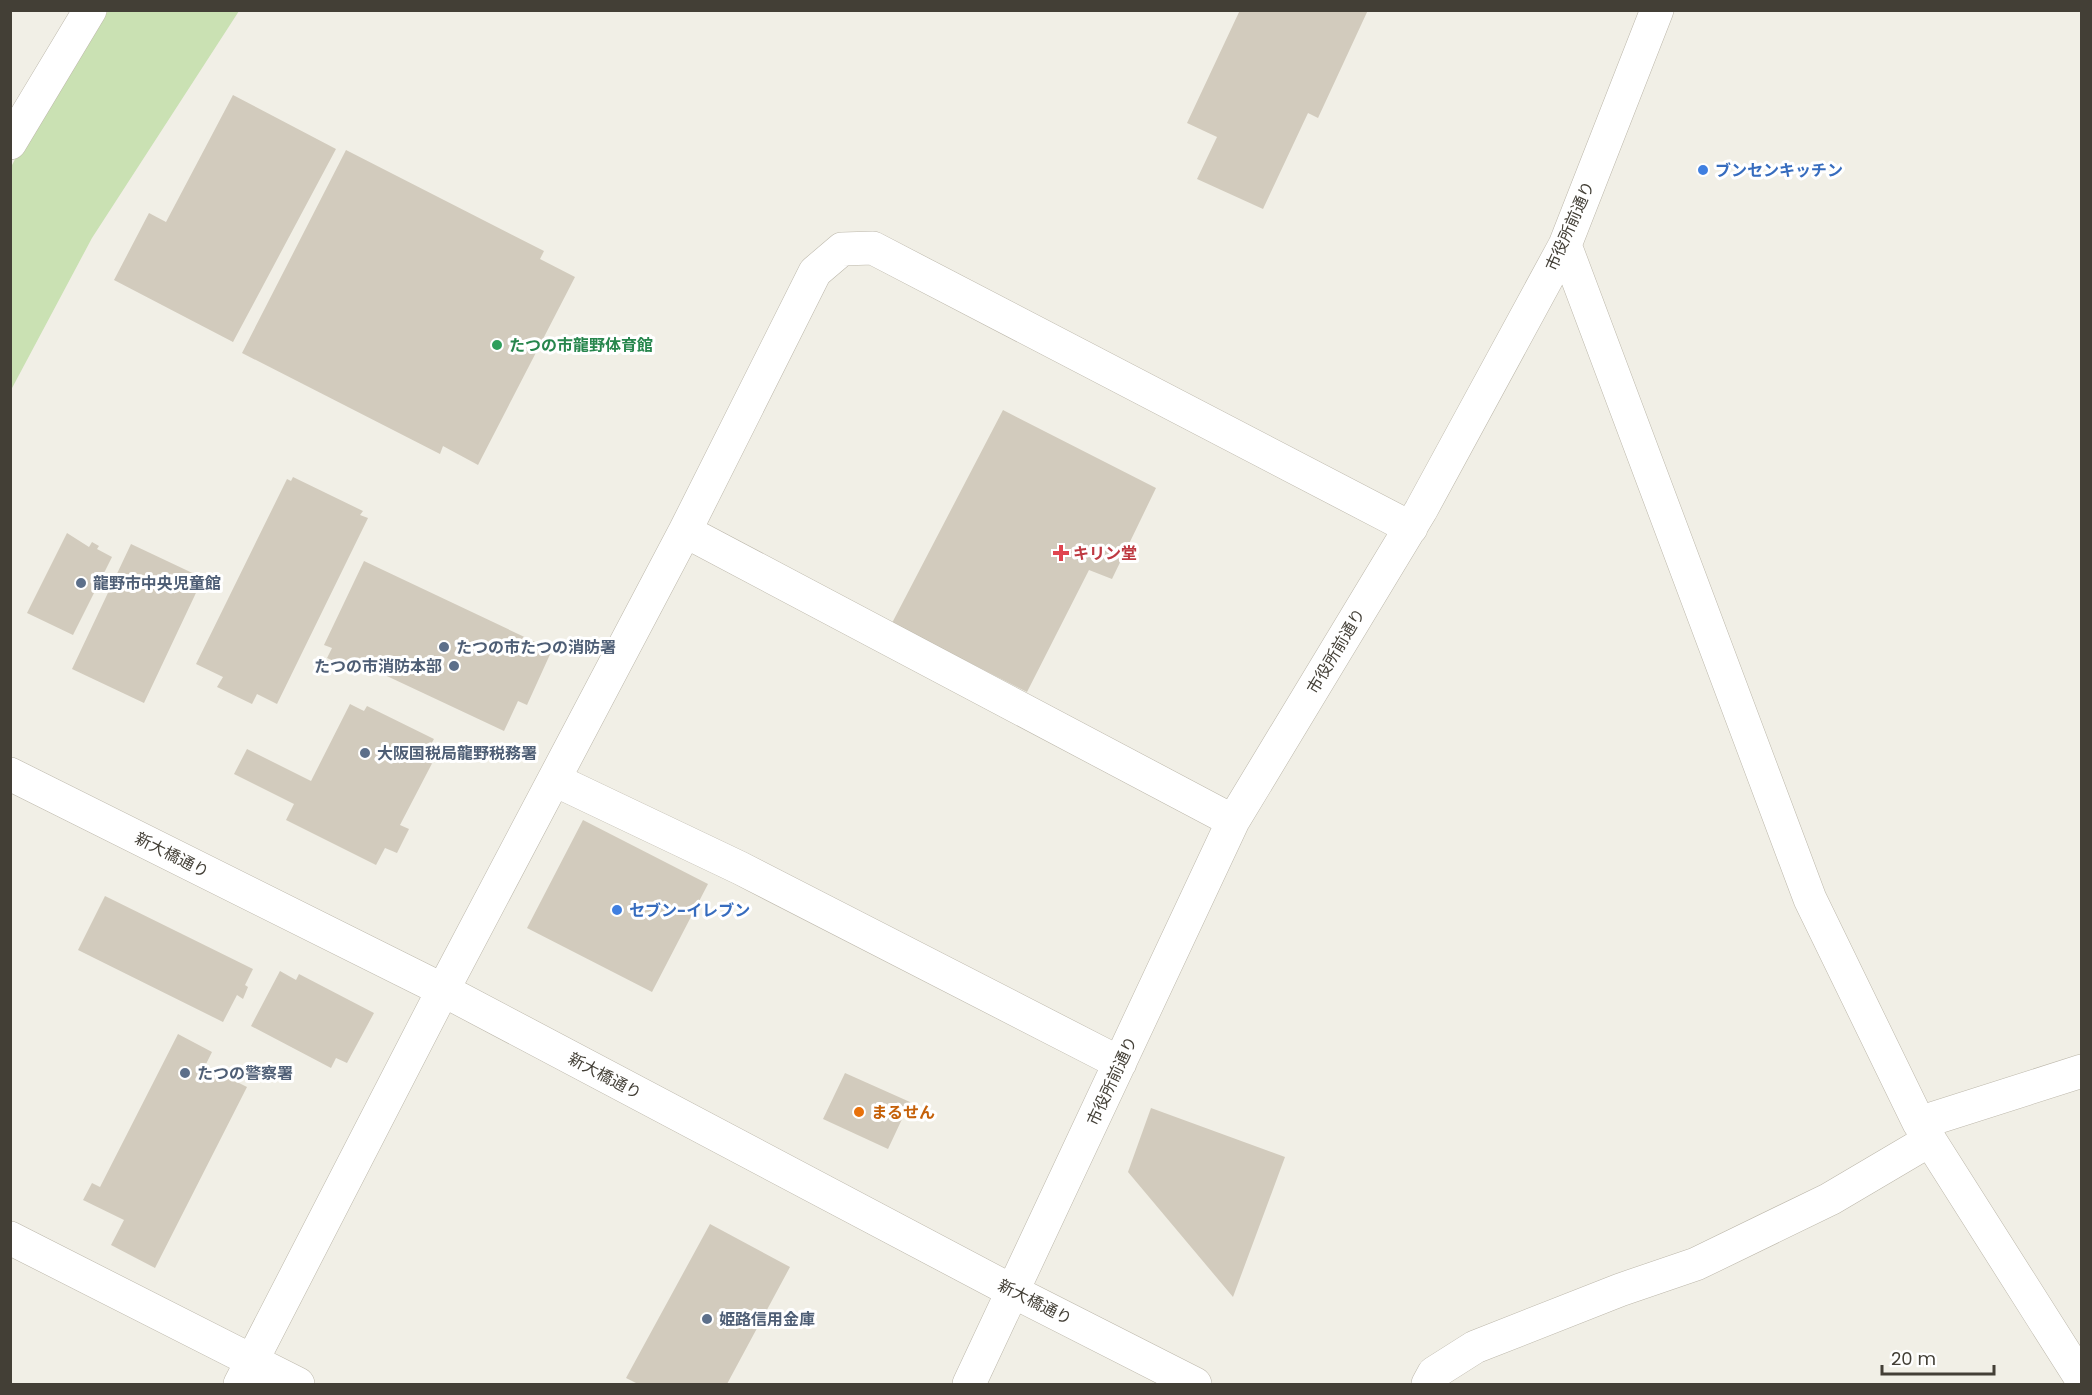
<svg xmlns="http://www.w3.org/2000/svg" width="2092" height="1395" viewBox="0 0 2092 1395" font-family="Poppins,'Noto Sans JP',sans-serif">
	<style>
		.green { fill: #cae1b3 }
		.building { fill: #d2cbbd }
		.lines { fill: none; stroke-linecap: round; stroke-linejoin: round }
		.minor-casing { stroke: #bcb7aa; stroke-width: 34 }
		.minor { stroke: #fff; stroke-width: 33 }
		.shop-dot { fill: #3f7fe0; stroke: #fff; stroke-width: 2 }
		.leisure-dot { fill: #2e9e5b; stroke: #fff; stroke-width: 2 }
		.health-dot { fill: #e0444e; stroke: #fff; stroke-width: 2 }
		.service-dot { fill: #5c6f8a; stroke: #fff; stroke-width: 2 }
		.food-dot { fill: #e8710a; stroke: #fff; stroke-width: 2 }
		.labels { text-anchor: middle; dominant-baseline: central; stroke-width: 6; stroke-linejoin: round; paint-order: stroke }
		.shop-label { font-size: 16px; font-weight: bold; fill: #366cbe; stroke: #fff; text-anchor: start }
		.street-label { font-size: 16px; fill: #433f36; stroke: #fff }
		.leisure-label { font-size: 16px; font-weight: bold; fill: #27864d; stroke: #fff; text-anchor: start }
		.health-label { font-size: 16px; font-weight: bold; fill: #be3a42; stroke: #fff; text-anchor: start }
		.service-label { font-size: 16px; font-weight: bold; fill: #4e5e75; stroke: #fff; text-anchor: start }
		.food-label { font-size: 16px; font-weight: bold; fill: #c56008; stroke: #fff; text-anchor: start }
	</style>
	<rect width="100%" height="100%" fill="#f1efe6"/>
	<path class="green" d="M108 11H239L92 238 11 390V167L27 136Z"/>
	<path class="building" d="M1240 10H1368L1318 118 1308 113 1263 209 1197 179 1217 137 1187 123Z
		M233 95 336 149 233 342 114 280 149 213 166 222Z
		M346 150 544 251 540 259 575 277 478 465 443 446 440 454 242 353Z
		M1003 410 1156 488 1112 579 1089 570 1027 692 892 623Z
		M293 477 363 511 360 515 368 518 277 704 257 694 252 704 217 687 223 677 196 664 287 479 291 481Z
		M67 533 89 547 92 542 99 546 97 549 112 557 73 635 27 613Z
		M131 544 203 578 144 703 72 669Z
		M364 561 552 650 527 705 518 701 504 731 357 662 353 670 327 658 332 648 324 645Z
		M350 704 364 711 367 706 434 739 430 746 439 750 400 825 409 829 397 853 385 848 376 865 286 820 294 804 234 774 247 749 311 781Z
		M583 820 708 884 652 992 527 928Z
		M105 896 253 969 245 985 248 987 243 999 237 995 223 1022 78 950Z
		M280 971 296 980 299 974 374 1013 347 1063 336 1058 331 1068 251 1026Z
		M178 1034 212 1052 205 1066 247 1087 155 1268 111 1245 124 1220 83 1200 92 1183 100 1187Z
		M845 1073 910 1102 888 1149 823 1119Z
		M1151 1108 1285 1157 1233 1297 1128 1172Z
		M710 1224 790 1267 727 1384H638L626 1378Z"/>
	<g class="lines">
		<defs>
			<path id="minor" d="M10 143 90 10
				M1565 245 1810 899 1919 1123 2082 1380
				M685 531 1233 821
				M10 774 443 990 1014 1292 1195 1384
				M555 780 740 868 1120 1063
				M1919 1123 2082 1071
				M10 1238 298 1384
				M240 1384 443 990 685 531 815 272 842 249 873 248 1411 528
				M969 1384 1233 821 1421 510 1565 245 1657 10
				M1428 1384 1434 1373 1475 1347 1620 1290 1696 1264 1830 1199 1930 1140"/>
		</defs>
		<use href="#minor" class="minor-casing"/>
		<use href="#minor" class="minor"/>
	</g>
	<g class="shop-dot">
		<circle cx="1703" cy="170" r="6"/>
		<circle cx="617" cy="910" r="6"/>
	</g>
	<circle class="leisure-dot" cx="497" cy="345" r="6"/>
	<path class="health-dot" d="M1058 544h6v6h6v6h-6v6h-6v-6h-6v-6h6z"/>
	<g class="service-dot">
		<circle cx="81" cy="583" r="6"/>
		<circle cx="444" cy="647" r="6"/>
		<circle cx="454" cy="666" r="6"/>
		<circle cx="365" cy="753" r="6"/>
		<circle cx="185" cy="1073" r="6"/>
		<circle cx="707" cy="1319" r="6"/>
	</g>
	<circle class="food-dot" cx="859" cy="1112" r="6"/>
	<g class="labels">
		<g class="shop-label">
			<text x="1715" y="170">ブンセンキッチン</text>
			<text x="629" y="910">セブン-イレブン</text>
		</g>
		<g class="street-label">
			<text transform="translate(1570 226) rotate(-66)">市役所前通り</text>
			<text transform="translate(1336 651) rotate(-59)">市役所前通り</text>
			<text transform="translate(172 855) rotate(27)">新大橋通り</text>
			<text transform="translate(605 1076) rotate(28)">新大橋通り</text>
			<text transform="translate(1112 1081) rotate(-65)">市役所前通り</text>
			<text transform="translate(1035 1302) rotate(27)">新大橋通り</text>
		</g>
		<g class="leisure-label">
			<text x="509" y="345">たつの市龍野体育館</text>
		</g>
		<g class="health-label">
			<text x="1073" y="553">キリン堂</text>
		</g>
		<g class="service-label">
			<text x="93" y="583">龍野市中央児童館</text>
			<text x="456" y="647">たつの市たつの消防署</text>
			<text x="442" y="666" text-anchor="end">たつの市消防本部</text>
			<text x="377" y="753">大阪国税局龍野税務署</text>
			<text x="197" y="1073">たつの警察署</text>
			<text x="719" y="1319">姫路信用金庫</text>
		</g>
		<g class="food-label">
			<text x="871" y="1112">まるせん</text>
		</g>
	</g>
	<rect width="2092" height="1395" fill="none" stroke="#433f36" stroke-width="24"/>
	<path d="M1882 1365v9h112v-9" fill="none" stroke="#433f36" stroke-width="3"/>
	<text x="1891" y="1365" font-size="18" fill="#433f36" stroke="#ffffff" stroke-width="4.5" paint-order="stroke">20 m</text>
</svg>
